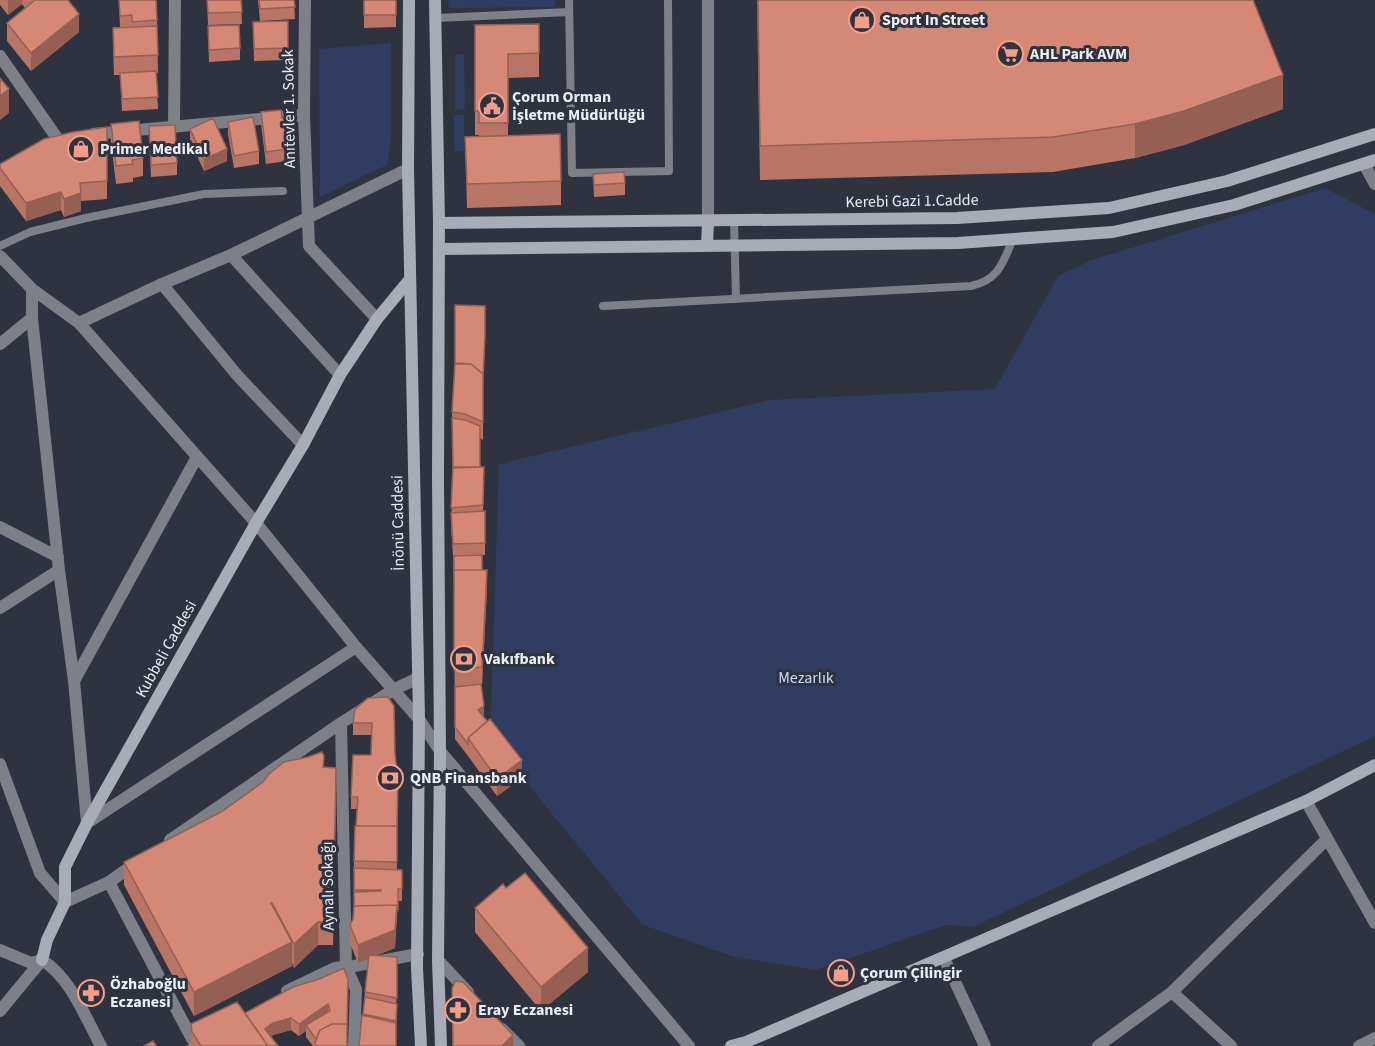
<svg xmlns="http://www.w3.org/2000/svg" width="1375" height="1046" viewBox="0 0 1375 1046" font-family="'Source Sans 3',sans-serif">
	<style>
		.green { fill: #2f3d61 }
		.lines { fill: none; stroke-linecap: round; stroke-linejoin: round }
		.lane { stroke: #7d8087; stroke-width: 8 }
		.street { stroke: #7d8087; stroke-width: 12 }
		.secondary { stroke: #a7acb6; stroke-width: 12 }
		.wall { fill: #b87565 }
		.shaded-wall { fill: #965f53 }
		.building { fill: #d68876; stroke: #965f53; stroke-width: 1.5 }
		.labels { text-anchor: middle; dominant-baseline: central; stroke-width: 6; stroke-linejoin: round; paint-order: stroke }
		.poi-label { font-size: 16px; font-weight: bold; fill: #eaeef6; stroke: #2e333f; text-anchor: start }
		.street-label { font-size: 16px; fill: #eaeef6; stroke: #2e333f }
		.park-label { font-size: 16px; fill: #c9d8fc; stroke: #2e333f }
	</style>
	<rect width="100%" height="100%" fill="#2e333f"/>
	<path class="green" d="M449 0H555V7L448 8Z
		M391 43V141L387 165 320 197 319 49Z
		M455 54H464L465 109 455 110Z
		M454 115H464V151H454Z
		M1325 188 1375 214V736L973 927 946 925 816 970 735 957 643 925 490 738 499 464 770 400 995 389 1058 276 1092 260Z"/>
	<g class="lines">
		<path class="lane" d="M569 0 572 173 669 171 668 0
			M436 18 569 12
			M734 221 736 299
			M0 246 30 232 86 218 204 194 283 191
			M603 306 971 286C999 280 1003 262 1013 239"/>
		<path class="street" d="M305 0 304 115 309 246 377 319
			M708 0V221
			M0 56 57 138
			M174 126 175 0
			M93 134 304 115
			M1364 164 1375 184
			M231 255 340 375
			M0 256 32 289 79 323 256 523 356 647 419 719 440 751 689 1046
			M162 284 237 375 303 445
			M32 289V318L59 570 74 681 87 823 356 647
			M79 323 162 284 231 255 408 169
			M0 344 32 318
			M0 527 58 557
			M0 608 59 570
			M74 681 197 457
			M341 723 346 967 356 989 354 1046
			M0 764 40 873 65 902 109 882 136 863
			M1306 801 1375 923
			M170 840 341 723 393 690 418 678
			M109 882 192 1039 205 1033
			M0 950 31 963 42 960
			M944 958 985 1046
			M42 960C71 978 85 1017 101 1046
			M438 960 468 992
			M287 991 335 968 354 966 418 954
			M1172 992 1231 1046
			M0 1011 42 960
			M502 1029 519 1046
			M1098 1046 1172 992 1327 839
			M1359 1046 1375 1038"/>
		<path class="secondary" d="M409 0 408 169 419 719 417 968 421 1046
			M435 0 439 223 438 479 440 751 438 960 441 1046
			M439 223 957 218 1109 208 1227 181 1375 134
			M707 246 708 221
			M439 249 958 243 1113 232 1234 205 1375 160
			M42 960 47 940 65 902V867L87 823 256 523 303 445 340 375 377 319 410 279
			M731 1046 746 1042 1306 801 1375 765"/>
	</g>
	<path class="wall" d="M0 0H68L79 32 31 71 7 41V23L25 8 22 4 8 15 0 5Z
		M119 0 157 20 158 73H156L158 109 122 111 120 75H114L113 46V28H120Z
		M207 0H241L242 24 208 25Z
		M258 0H294L295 19 260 21Z
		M364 0H396V27L364 28Z
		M757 0H1253L1283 109 1184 145 1135 158 1053 172 760 180Z
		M288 21V60L254 61 253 22Z
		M539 24V77L508 78V135L561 181V205L467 208 465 137 479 136V135H475V25Z
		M208 26 240 48V60L209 62Z
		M261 112 282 118 294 148V160L266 164 261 124Z
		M228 122 259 151V164L234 168 228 134Z
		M111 124 143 158V176L133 178V182L116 184 111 142Z
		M149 126 177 163V175L151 177Z
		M107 127V199L81 201V211L64 217 61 210 26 221 0 186V164Z
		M190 129 227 161 204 171 190 141Z
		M593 174 625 183V195L594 197Z
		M485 347 483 388V440L480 438V467L484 485 483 512 485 511V555H460L482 570 487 588 482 685H481L484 717 522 778 497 796 468 756 455 739 454 588 453 556 451 526 453 470 452 412Z
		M368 698 395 754 397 870H402V901H398L395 948 377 955 397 957 396 1033 363 1016 365 992 369 959 358 963 350 943V925L353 919 354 906V861L357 809H351V797L371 755 372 735H353V723Z
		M324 767 336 791 333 945H318L294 968 292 963V966L194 1016 124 885V862Z
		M475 908 588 972 541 1011 475 932Z
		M319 979 347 1046H313L306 1037V1031L299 1036 291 1030 273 1035 271 1037 278 1046H186L191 1043V1024L245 1013Z"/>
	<path class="shaded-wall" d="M8 0H22V4L8 15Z
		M79 14V32L31 71V53Z
		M1283 75V109L1184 145 1135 158V124Z
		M9 89V113L0 120V96Z
		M227 149V161L204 171V159Z
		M61 192V210L26 221V203Z
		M81 193V211L64 217V199Z
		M487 570V588L482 685V667Z
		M484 706V719L478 710Z
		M522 760V778L497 796V779Z
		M336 768V791L333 945V921Z
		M397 905 395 948 358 963V945Z
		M318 922V945L294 968V944Z
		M292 942V966L194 1016V992Z
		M588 948V972L541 1011V987Z
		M328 1004V1016L306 1025V1031L299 1036V1024Z
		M291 1018V1030L273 1035 265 1041V1029L273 1023Z
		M513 1035V1046H502Z"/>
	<path class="building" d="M35 0H68L79 14 31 53 7 23Z
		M119 0H156L157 20 132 22V15L120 16Z
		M207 0H241L242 12 208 13Z
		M259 0H294L295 7 260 9Z
		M364 0H396V15H364Z
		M758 0H1253L1283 75 1184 111 1135 124 1053 137 760 146Z
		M288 21V48L254 49 253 22Z
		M539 24V53L508 54V123H479V111H475V25Z
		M239 25 240 48 209 50 208 26Z
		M157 26 158 55 114 57 113 28Z
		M156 71 158 97 122 99 120 73Z
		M0 78 9 89 0 96Z
		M281 110 282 118 290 117 294 148 266 152 261 112Z
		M253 117 259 151 234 156 228 122Z
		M213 118 227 149 204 159 190 129Z
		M139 121 143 158 132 160 133 164 116 166 111 124Z
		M175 125 177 163 151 165 149 126Z
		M107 127V181L80 183 81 193 64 199 61 192 26 203 0 168V164L44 139 73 132Z
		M560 134 561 181 467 184 465 137Z
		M624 172 625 183 594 185 593 174Z
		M455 305 485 306V335L483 378V374L471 364H455Z
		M455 363 471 364 483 374V422L465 414 452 412Z
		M452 418 465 420 480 426V467L453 468Z
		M453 467H484L483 505 451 508Z
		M485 511V543L453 544 451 513Z
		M482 555V570H454V576V556Z
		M454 570H487L482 667 454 670Z
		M481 684 484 706 478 710 487 721 468 738V744L455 727V687Z
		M388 697 394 706 395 754 398 778 397 829V826H356L358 797H351L353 755H371L372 723H353L355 709 368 698Z
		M490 719 522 760 497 779 468 738Z
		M322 752 324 756 323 767 336 768 333 921 318 922 294 944 272 903H271L292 942 194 992 124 862 221 812 263 782 269 774 284 762 308 757Z
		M355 826H397V862L354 861Z
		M354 868 402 870V889H398V910H397V905L354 906V892L381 891V890H354Z
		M525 873 588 948 541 987 475 908 503 884 506 888Z
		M397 905 395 930 358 945 350 925 353 919 354 906Z
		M369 955 397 957V998L365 992Z
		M344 968 348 980 347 1028V1024H332L320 1030 316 1039 306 1025 330 1011 328 1004 299 1024 291 1018 273 1023 265 1029 278 1046H268L245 1013 293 987 319 979Z
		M455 981 463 982 513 1035 502 1046H453L452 989Z
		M365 997 397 1004 396 1021 363 1014Z
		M237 1002 268 1046H201L192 1032 191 1024Z
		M362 1015 396 1023V1046H359Z
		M332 1024H347V1046H316L315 1043 320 1030Z
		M153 1041 156 1046H144Z"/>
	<defs>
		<symbol id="shop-ring" viewBox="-11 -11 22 22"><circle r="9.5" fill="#2e333f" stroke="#f49e89" stroke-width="1.5"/><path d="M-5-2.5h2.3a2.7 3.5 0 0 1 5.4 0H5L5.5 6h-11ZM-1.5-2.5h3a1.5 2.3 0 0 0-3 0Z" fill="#f49e89"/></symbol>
		<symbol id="supermarket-ring" viewBox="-11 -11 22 22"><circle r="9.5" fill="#2e333f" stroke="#f49e89" stroke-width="1.5"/><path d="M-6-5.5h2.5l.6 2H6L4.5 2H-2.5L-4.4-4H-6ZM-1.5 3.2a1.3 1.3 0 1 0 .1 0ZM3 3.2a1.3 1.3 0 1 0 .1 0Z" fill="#f49e89"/></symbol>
		<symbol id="civic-ring" viewBox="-11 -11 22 22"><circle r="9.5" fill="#2e333f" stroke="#f49e89" stroke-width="1.5"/><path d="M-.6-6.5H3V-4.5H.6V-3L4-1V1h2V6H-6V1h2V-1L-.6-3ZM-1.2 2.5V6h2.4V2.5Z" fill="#f49e89"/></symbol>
		<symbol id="bank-ring" viewBox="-11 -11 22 22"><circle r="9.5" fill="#2e333f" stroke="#f49e89" stroke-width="1.5"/><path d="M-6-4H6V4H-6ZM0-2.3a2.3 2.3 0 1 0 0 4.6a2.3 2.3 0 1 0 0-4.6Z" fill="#f49e89"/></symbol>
		<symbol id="pharmacy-ring" viewBox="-11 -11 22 22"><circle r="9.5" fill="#2e333f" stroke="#f49e89" stroke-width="1.5"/><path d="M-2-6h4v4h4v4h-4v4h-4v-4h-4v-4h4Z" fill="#f49e89"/></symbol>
	</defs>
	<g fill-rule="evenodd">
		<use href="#shop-ring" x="847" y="5" width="30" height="30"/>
		<use href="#supermarket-ring" x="995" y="39" width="30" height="30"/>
		<use href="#civic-ring" x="477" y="91" width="30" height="30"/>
		<use href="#shop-ring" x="66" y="134" width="30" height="30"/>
		<use href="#bank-ring" x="449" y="644" width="30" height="30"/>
		<use href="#bank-ring" x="375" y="763" width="30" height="30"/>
		<use href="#shop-ring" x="826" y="958" width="30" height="30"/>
		<use href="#pharmacy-ring" x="76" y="978" width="30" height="30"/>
		<use href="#pharmacy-ring" x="443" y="995" width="30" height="30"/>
	</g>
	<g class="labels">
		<g class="poi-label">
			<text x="882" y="20">Sport In Street</text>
			<text x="1030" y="54">AHL Park AVM</text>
			<text x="512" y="97">Çorum Orman<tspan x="512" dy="18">İşletme Müdürlüğü</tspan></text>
			<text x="100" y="149">Primer Medikal</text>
			<text x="484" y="659">Vakıfbank</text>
			<text x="410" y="778">QNB Finansbank</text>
			<text x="860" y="973">Çorum Çilingir</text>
			<text x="110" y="984">Özhaboğlu<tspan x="110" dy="18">Eczanesi</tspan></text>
			<text x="478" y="1010">Eray Eczanesi</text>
		</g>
		<g class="street-label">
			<text transform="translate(289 109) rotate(-91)">Anıtevler 1. Sokak</text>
			<text transform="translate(912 201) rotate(-1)">Kerebi Gazi 1.Cadde</text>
			<text transform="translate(398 523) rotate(-91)">İnönü Caddesi</text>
			<text transform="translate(166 649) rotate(-61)">Kubbeli Caddesi</text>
			<text transform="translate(328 886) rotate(-91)">Aynalı Sokağı</text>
		</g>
		<g class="park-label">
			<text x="806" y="678">Mezarlık</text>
		</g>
	</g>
</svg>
